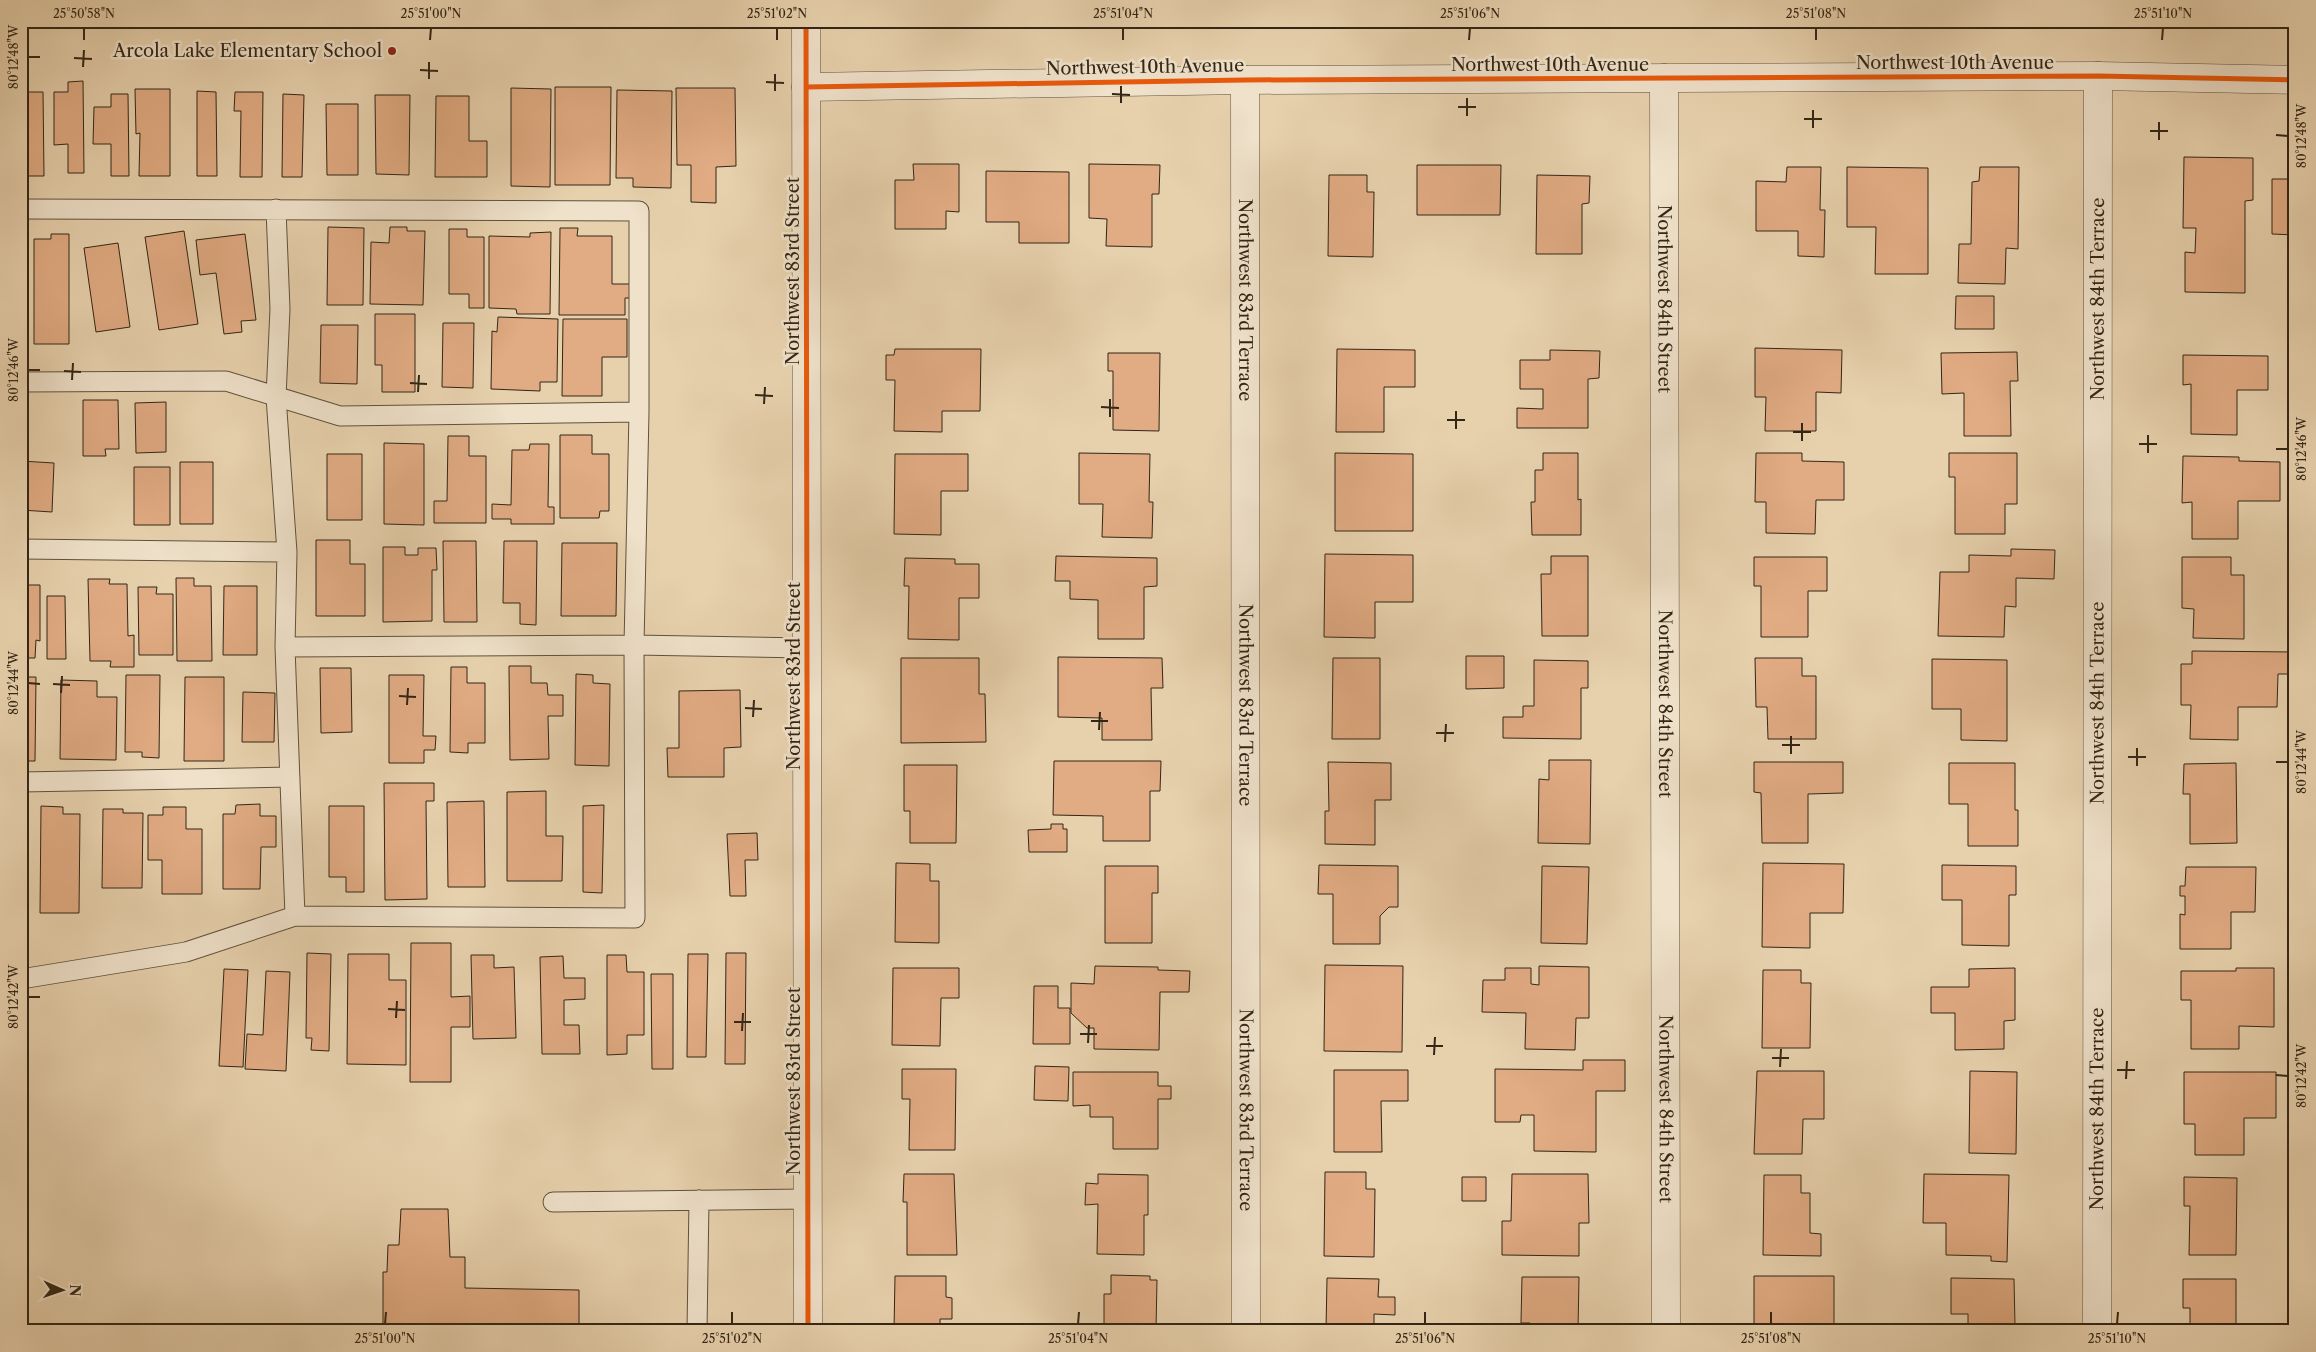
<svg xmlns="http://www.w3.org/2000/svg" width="2316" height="1352" viewBox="0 0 2316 1352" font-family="'Libre Caslon Text',serif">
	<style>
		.building { fill: #e1ab83; stroke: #332616 }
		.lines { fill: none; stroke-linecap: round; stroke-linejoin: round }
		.service-casing { stroke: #60513c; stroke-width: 21 }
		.minor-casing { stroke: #60513c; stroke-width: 29 }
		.service { stroke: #efe1ca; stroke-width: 19 }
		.minor { stroke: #efe1ca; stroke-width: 28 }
		.cycleway-casing { stroke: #efe1ca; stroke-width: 8 }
		.cycleway { stroke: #e8590c; stroke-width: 5 }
		.ticks { fill: none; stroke: #332616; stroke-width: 2 }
		.poi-dot { fill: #8f2418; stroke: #efe1ca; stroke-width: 2 }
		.labels { text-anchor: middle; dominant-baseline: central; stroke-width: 5; stroke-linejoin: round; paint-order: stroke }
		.poi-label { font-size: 18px; fill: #332616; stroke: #efe1ca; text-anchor: end }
		.street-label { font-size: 18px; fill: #332616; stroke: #efe1ca }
		.neatline { fill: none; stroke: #332616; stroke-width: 2 }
		.ticks-label { font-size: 12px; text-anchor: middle; fill: #332616 }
	</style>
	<rect width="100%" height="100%" fill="#e7d1ad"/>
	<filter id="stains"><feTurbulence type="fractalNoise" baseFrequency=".004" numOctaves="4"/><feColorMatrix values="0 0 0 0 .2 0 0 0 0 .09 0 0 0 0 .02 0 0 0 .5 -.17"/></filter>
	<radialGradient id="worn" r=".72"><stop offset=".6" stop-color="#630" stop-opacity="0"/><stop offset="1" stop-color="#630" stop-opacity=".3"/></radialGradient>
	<path class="building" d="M83 81 84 173H68V144L54 145V92H68V82Z
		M555 87H611L610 185H555Z
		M511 88 551 89 550 187 511 186Z
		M676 88H735L736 166 716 167V203L691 202V165H677Z
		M135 89H170V176H139L140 133 136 134Z
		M617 90 672 91 671 188 633 187V178H616Z
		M197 91 216 92 217 176H197Z
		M21 92H43L44 176H26V112H21Z
		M235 92H263L262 177H240L241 111H234Z
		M111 94H128L129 176H111V144H93L94 107H111Z
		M283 94 304 95 302 177H282Z
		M375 95H410L409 175 376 174Z
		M436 96H469V141H487V177H435Z
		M326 104H358V175H327Z
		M2184 157 2253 158V200L2245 201V293L2185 292V252L2195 253 2196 228H2183Z
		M913 164H959V212L946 211V229H895V180H914Z
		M1089 164 1160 165 1159 194H1152V247L1106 246 1107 219 1089 218Z
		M1417 165H1501L1500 215H1417Z
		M1787 167H1821L1820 210H1825L1824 257 1798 256V231H1756V181L1786 182Z
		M1847 167 1928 168V274H1875L1876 227H1847Z
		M1980 167H2019L2018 249 2006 248 2005 284 1958 283 1959 244H1971L1972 182 1979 181Z
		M986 171 1069 172V243H1019V222H986Z
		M1329 175H1367V192H1374L1373 257 1328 256Z
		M1537 175 1590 176 1589 203 1582 204V254H1536Z
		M2272 179H2295V235L2272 234Z
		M328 227 364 228 363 305H327Z
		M390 227H407V231H425L423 305 370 304 371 242 389 243Z
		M560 228H578L577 236H612V284H630V298H625V315H559Z
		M449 229H467V237H484V308H469V294H449Z
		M184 231 198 324 159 330 145 237Z
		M551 232 550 314H517L516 309 489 308V236L530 237V233Z
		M51 234H69V344H34V239H51Z
		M245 234 256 320 241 321 242 332 224 334 216 273 200 275 196 240Z
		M118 243 130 327 96 332 84 248Z
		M1956 296H1994V329H1955Z
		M375 314H415V392H382V365H375Z
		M498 317 558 319 557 382H540V391L491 389 492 331 497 332Z
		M563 319H627V357H602V396H562Z
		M443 323H474L473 388 442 387Z
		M321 325H358L357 384 320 383Z
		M1755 348 1842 350 1841 393 1816 392V431H1765L1766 397H1755Z
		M895 349H981L980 411H942V432L894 431 895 380H886V355H894Z
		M1337 349 1415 350V387H1384V432H1336Z
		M1550 350 1600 351 1599 378 1588 379V428H1517V408L1543 409V389H1520V360H1550Z
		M2017 352 2018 381H2010L2011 436H1964V393L1942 394 1941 353Z
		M1108 353H1160L1159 431 1113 430V371H1108Z
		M2183 355 2268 356V390H2237V435L2191 434V384L2183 385Z
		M83 400H118L119 449H105L106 456H83Z
		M166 402V452L136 453 135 403Z
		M560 435H592V454H609V511H600L599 518H560Z
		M448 436H469V456H486V523H434V501H447Z
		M384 443 424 444V525L384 524Z
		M530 444H549L548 507H554V524H511V519H492V504L511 505 512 450H529Z
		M1079 453 1150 454 1149 502H1153L1152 538 1102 537 1103 504H1079Z
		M1335 453 1413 454V531H1335Z
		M1543 453H1578V500L1581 499V535H1532L1531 502H1535V470H1543Z
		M1756 453H1802V461L1844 462V500H1816L1815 534 1766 533V502H1755Z
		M1949 453H2017V504H2005V534H1955V477H1949Z
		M327 454H362V520H327Z
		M895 454H968V491H941V535L894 534Z
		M2183 456 2239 457V461L2280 462V501H2238V539H2192V502L2182 503Z
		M21 461 54 463 52 512 21 510Z
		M180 462H213V524H180Z
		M134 467H170V525H134Z
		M316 540H350V564H365V616H316Z
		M443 541H476L477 622H444Z
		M504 541H537L536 625 520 624V603H503Z
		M562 543H617L616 616H561Z
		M383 547H405V555H418V548H436L437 570H432V621L383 622Z
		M2011 549 2055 550 2054 579 2016 578V607L2005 606 2004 637 1938 636 1940 572H1969V555L2011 556Z
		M1325 554 1413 555V602H1375V638L1324 637Z
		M1056 556 1157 558V586L1144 587V639H1098V600L1070 599V581H1055Z
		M1551 556H1588V636H1542L1541 574H1551Z
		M1754 557H1827V591H1808V637H1761V586H1754Z
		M2182 557H2231V575H2244V639L2193 638 2194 609 2182 608Z
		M905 558 955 559V564H979V598H959V640L908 639 909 586H904Z
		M21 577H24V585H40V641L36 640 35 658H21Z
		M176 578H194V586H211L212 661H177Z
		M88 579H110L109 584H127L128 636 134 635V667H110L111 661H90Z
		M224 586H257V655H223Z
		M138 587H157L156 594H173V655H139Z
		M47 596H65L66 659H47Z
		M2192 651 2295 652V674H2278L2277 707H2238V740L2190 739 2191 705H2181V664H2192Z
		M1466 656H1504V688L1466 689Z
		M1058 657 1162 658 1163 688H1151L1152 740H1102V718L1058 717Z
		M901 658H979V694H985L986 742 901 743Z
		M1333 658H1380V739H1332Z
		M1755 658H1802V676H1816V739H1768L1767 707H1756Z
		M1932 659 2007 660V741L1961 740V709H1932Z
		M1534 660 1588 661V688H1581V739L1503 738V717H1523V706H1534Z
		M509 666H531V683H547L548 695H563V716H548L549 759 510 760Z
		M451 667H467V683H485V743H468V753L450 752Z
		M320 668H351L352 732 321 733Z
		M576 674 593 675V683L610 684 609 766 575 765Z
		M126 675H160L159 758 142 757V752H125Z
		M389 675H424L423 736H436L435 750H424V763H389Z
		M21 677H36L35 761H21Z
		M185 677H224V761H184Z
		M61 680 97 681V697H117L116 760 60 759Z
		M740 690 741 747 724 748V777H668L667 748H679V691Z
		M243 692 275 693 274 742H242Z
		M1549 760H1591L1590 844 1538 843 1539 779 1549 780Z
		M1054 761H1161L1160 791H1150V841H1103V816L1053 815Z
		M1328 762 1391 763V800H1375V845L1325 844V811H1329Z
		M1754 762H1843V793L1808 794V843H1762L1761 793 1754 792Z
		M1949 763H2015V810H2018V846H1968V804H1949Z
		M2236 763 2237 843 2190 844V794H2183L2184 764Z
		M904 765H957L956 843H910V811H904Z
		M384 783H434V801H426L427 899 385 900Z
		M546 791V836H563L562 881H507V792Z
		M484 801 485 887H448L447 802Z
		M260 804V816H276V847H261L260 889H223V814H235L236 805Z
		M604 805 602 893 583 892V806Z
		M41 806 63 807V814H80L79 913H40Z
		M329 806H364V892H346V877H329Z
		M163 807H186V829H202V894H162V860H148V815H163Z
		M103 809H123V813H143L142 888H102Z
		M1051 824H1063V829H1067V852H1029L1028 830 1051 829Z
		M757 833 758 860H745L746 896H730L727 834Z
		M896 863 930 864V881H939V943L895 942Z
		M1763 863 1844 864 1843 913H1810V948L1762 947Z
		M1319 865 1398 866V907H1389L1380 916V944H1333V894H1318Z
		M1942 865 2016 866V895H2009V946L1962 945V900H1942Z
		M1105 866H1158V893H1152V943H1105Z
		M1542 866 1589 867 1587 944 1541 943Z
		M2186 867H2256L2255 912H2231V949H2180V914L2185 915V896H2180V886H2185Z
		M411 943H451V997L470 996V1027H451V1082H410Z
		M307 953 331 954 329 1051 311 1050 312 1038H306Z
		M726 953H746L745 1064H725Z
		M348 954H389V980H406V1065L347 1064Z
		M688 954H708L706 1057H687Z
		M471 955H494V968L514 967 516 1038 473 1039Z
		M607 955H626L627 972H644V1035H627V1054L607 1055Z
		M563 956 564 978H585V999L564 1000V1025H579L580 1054H542L540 957Z
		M1325 965 1403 966 1402 1052 1324 1051Z
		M1095 966 1158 967V970L1190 971 1189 992H1160L1159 1050 1094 1049V1028H1087L1071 1013V983L1094 984Z
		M1539 966 1589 967V1018H1576L1575 1050 1525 1049 1526 1013 1482 1012 1483 980H1505V968H1531V984L1539 985Z
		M893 968H959V998H941L940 1046 892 1045Z
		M2015 968V1020L2004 1021V1049L1955 1050V1013H1931V987H1969V969Z
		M2236 968H2274V1027L2239 1026V1049H2191V1000H2181V971H2236Z
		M224 969 248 970 243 1067 219 1066Z
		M1763 970H1801V983H1811L1810 1048H1762Z
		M266 971 290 972 286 1071 245 1069 247 1034 263 1035Z
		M651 974H673V1069H652Z
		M1034 986H1058V1008H1070V1044H1033Z
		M1583 1060H1625V1091H1596V1152L1534 1151V1115H1521L1520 1122H1495V1069L1583 1070Z
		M1035 1066 1069 1067 1068 1101 1034 1100Z
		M902 1069H956L955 1150H909L910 1099H902Z
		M1334 1070H1408V1101H1381L1382 1152H1334Z
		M1757 1071H1824V1119H1803L1802 1154H1754Z
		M1970 1071 2017 1072 2016 1154 1969 1153Z
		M1073 1072H1158V1086H1171V1099H1158V1149H1113V1117H1090V1105L1073 1106Z
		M2184 1072H2276V1118H2244V1155H2195V1124H2184Z
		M1325 1172H1366V1189H1375L1374 1257 1324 1256Z
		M904 1174H954L957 1255H907V1202H903Z
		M1098 1174 1148 1175V1215H1144V1255L1097 1254 1098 1204 1085 1205 1086 1183 1098 1184Z
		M1512 1174H1588L1589 1223H1579V1256L1502 1255V1221H1511Z
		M1924 1174 2009 1175 2007 1262 1991 1261V1256L1946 1255V1223H1923Z
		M1764 1175H1801V1193H1810V1233L1821 1234V1256L1763 1255Z
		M1462 1177H1486V1201H1462Z
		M2184 1177 2237 1178 2236 1255H2189L2190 1206H2184Z
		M401 1209H448L450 1257H465V1288L579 1290V1331H383V1272H387L388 1245H399Z
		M1111 1275 1150 1276V1280H1157L1156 1329 1104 1331V1294H1111Z
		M895 1276H946V1297L952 1298V1319H940V1331H894Z
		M1754 1276H1834V1324H1814L1815 1331H1766V1329L1754 1328Z
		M1522 1277H1579L1578 1331H1530V1323H1521Z
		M1327 1278 1379 1279 1378 1297H1395V1315L1374 1314V1331H1326Z
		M1951 1278 2014 1279 2015 1326H2018V1331H1968V1314H1951Z
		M2183 1279H2236V1331H2190V1308H2183Z"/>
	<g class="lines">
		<defs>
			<path id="service" d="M21 209 639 211V412L634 645 635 918 295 916 285 647 287 552 276 397 280 309 276 209
				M21 382 226 381 340 416 639 412
				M21 549 287 552
				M285 647 634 645 807 648
				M21 782 290 777
				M21 979 186 952 295 916
				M553 1202 808 1199
				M697 1331 699 1200"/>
			<g id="minor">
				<path d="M806 21 808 1331"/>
				<path id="s1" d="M1664 78 1666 1331"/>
				<path id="s2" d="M1245 80 1246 1331"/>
				<path d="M806 87 1245 80 2098 76 2295 80"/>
				<path id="s3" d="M2097 1331 2098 76"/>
			</g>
		</defs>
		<use href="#service" class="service-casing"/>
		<use href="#minor" class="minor-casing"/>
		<use href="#service" class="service"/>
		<use href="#minor" class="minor"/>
		<defs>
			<path id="cycleway" d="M806 21 808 1331
				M806 87 1245 80 2098 76 2295 80"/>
		</defs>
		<use href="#cycleway" class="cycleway-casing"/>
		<use href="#cycleway" class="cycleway"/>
	</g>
	<path class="ticks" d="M84 40V28M430 40 431 28M777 40V28M1123 40V28M1469 40 1470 28M1816 40V28M2162 40 2163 28M28 57H40M74 58 92 59M83 67 84 50M420 70 438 71M429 79V62M766 82 784 83M775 91V74M1112 94 1130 95M1121 103V86M1458 107H1476M1467 116V98M1804 119H1822M1813 128V110M2150 131H2168M2276 135 2288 136M2159 140V122M28 370H40M64 371 81 372M72 380 73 363M410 383 427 384M418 392 419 375M755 395 773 396M764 404 765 387M1101 407 1119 408M1110 417V399M1447 420H1465M1456 429V411M1793 432H1811M1802 441V423M2139 444H2157M2276 449H2288M2148 453V435M28 683 40 684M53 684 70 685M61 693 62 676M399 696 416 697M407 705 408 688M745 708 762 709M753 717 754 700M1091 721H1108M1099 730 1100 712M1436 733H1454M1445 742 1446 724M1782 745H1800M1791 754V736M2128 757H2146M2276 762H2288M2137 766V748M28 997H40M388 1009 405 1010M396 1018 397 1001M734 1022H751M742 1031 743 1013M1080 1034H1097M1088 1043 1089 1025M1426 1046H1443M1434 1055 1435 1037M1772 1058H1789M1780 1067 1781 1049M2117 1070H2135M2276 1075 2288 1076M2126 1079 2127 1061M385 1324 386 1312M732 1324V1312M1078 1324 1079 1312M1425 1324V1312M1771 1324V1312M2117 1324 2118 1312"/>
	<circle class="poi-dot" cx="392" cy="51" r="5"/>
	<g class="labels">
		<g class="poi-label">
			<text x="382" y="51">Arcola Lake Elementary School</text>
		</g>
		<g class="street-label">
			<text x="1955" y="63">Northwest 10th Avenue</text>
			<text x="1550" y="65">Northwest 10th Avenue</text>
			<text transform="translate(1145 67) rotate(-1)">Northwest 10th Avenue</text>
			<text transform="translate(793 271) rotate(-90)">Northwest 83rd Street</text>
			<text stroke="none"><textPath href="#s3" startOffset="1032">Northwest 84th Terrace</textPath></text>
			<text stroke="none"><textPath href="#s1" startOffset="221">Northwest 84th Street</textPath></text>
			<text stroke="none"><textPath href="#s2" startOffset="220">Northwest 83rd Terrace</textPath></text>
			<text transform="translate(794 676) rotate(-90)">Northwest 83rd Street</text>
			<text stroke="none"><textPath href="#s3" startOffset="628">Northwest 84th Terrace</textPath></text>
			<text stroke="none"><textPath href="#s1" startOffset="626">Northwest 84th Street</textPath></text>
			<text stroke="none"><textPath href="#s2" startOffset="625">Northwest 83rd Terrace</textPath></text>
			<text transform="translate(794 1081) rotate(-90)">Northwest 83rd Street</text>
			<text stroke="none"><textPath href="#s3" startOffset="222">Northwest 84th Terrace</textPath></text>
			<text stroke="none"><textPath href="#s1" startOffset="1031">Northwest 84th Street</textPath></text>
			<text stroke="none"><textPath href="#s2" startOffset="1030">Northwest 83rd Terrace</textPath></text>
		</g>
	</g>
	<rect width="2316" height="1352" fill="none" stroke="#e7d1ad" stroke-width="55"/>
	<g transform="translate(62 1290) rotate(92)" stroke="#efe1ca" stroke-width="4" paint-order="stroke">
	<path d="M0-4L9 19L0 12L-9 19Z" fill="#332616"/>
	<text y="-8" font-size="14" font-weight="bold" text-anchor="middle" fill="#332616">N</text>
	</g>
	<rect x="28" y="28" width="2260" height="1296" class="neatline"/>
	<g class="ticks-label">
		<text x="84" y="18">25°50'58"N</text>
		<text x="431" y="18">25°51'00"N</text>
		<text x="777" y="18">25°51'02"N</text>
		<text x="1123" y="18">25°51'04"N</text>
		<text x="1470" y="18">25°51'06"N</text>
		<text x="1816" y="18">25°51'08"N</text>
		<text x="2163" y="18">25°51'10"N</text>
		<text transform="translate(14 57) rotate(-90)" y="4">80°12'48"W</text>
		<text transform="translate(2302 136) rotate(-90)" y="4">80°12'48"W</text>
		<text transform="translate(14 370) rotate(-90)" y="4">80°12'46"W</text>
		<text transform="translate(2302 449) rotate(-90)" y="4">80°12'46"W</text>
		<text transform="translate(14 683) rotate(-90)" y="4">80°12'44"W</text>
		<text transform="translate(2302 762) rotate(-90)" y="4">80°12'44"W</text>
		<text transform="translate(14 997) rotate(-90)" y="4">80°12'42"W</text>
		<text transform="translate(2302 1076) rotate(-90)" y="4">80°12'42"W</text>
		<text x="385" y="1343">25°51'00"N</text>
		<text x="732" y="1343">25°51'02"N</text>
		<text x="1078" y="1343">25°51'04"N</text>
		<text x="1425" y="1343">25°51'06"N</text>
		<text x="1771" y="1343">25°51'08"N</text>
		<text x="2117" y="1343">25°51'10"N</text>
	</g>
	<rect width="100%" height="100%" filter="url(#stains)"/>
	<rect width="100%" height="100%" fill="url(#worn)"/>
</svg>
